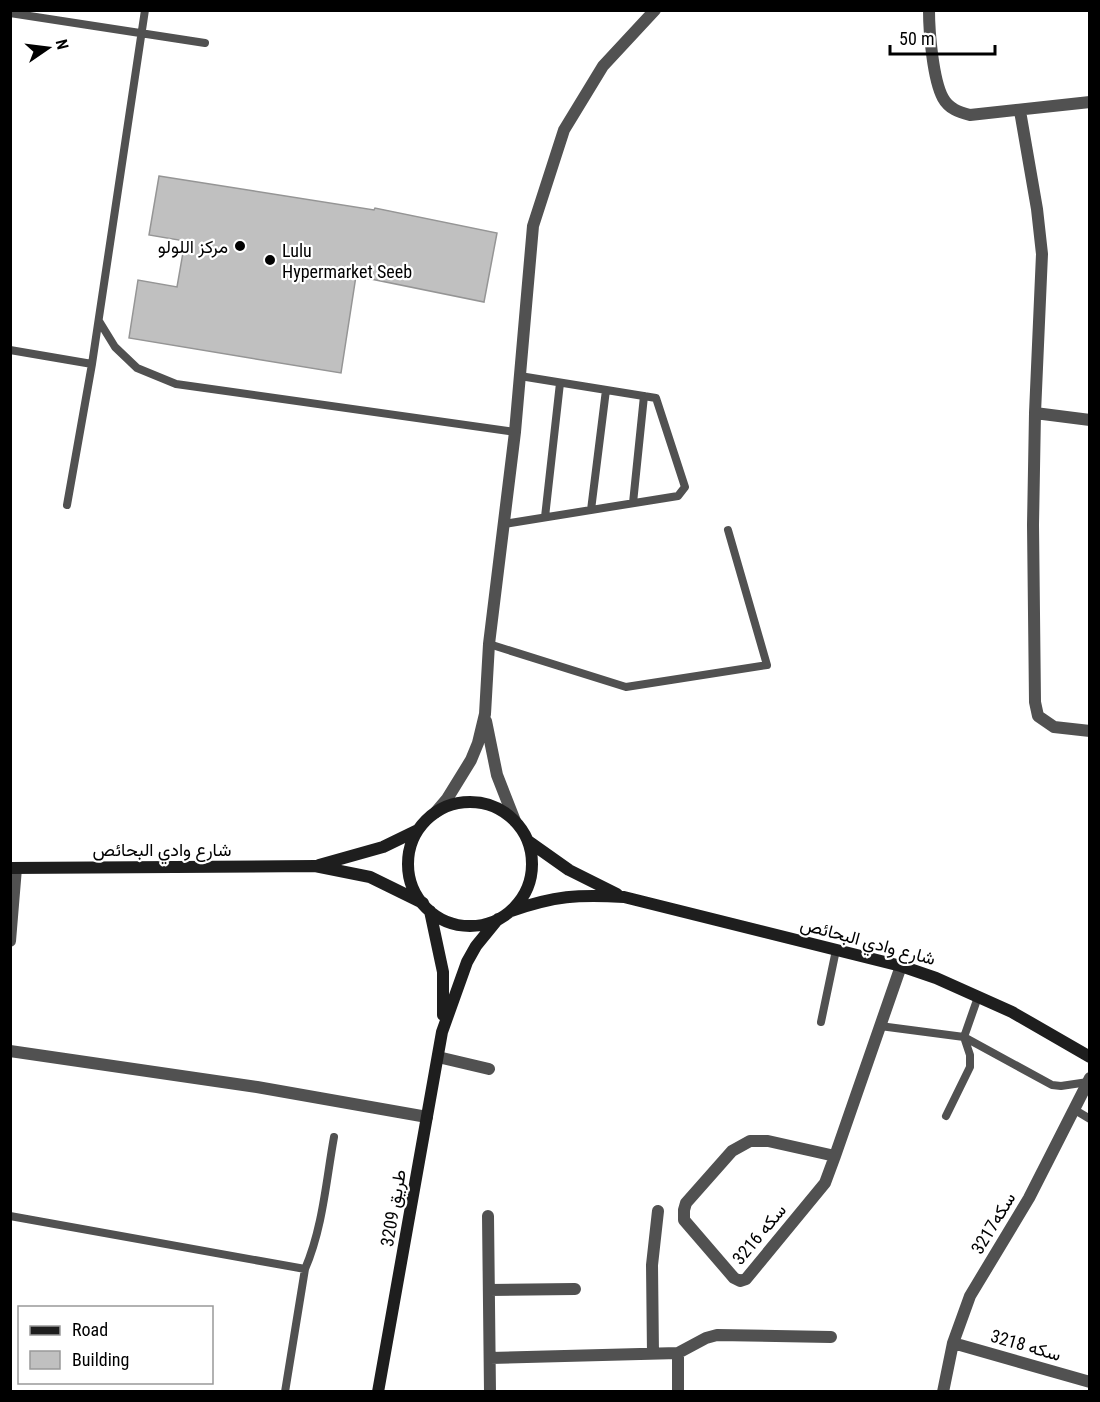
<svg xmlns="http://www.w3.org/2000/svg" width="1100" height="1402" viewBox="0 0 1100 1402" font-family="'Roboto Condensed',Vazirmatn,sans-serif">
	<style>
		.building { fill: #c0c0c0; stroke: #959595; stroke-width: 1.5 }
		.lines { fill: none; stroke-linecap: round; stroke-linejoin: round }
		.lane { stroke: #515151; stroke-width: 8 }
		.street { stroke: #515151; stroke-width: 12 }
		.secondary { stroke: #1e1e1e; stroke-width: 12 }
		.poi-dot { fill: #000; stroke: #fff; stroke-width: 2 }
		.labels { text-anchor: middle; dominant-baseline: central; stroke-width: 4.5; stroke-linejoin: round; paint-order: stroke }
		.poi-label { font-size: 18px; fill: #000; stroke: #fff; text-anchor: end }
		.street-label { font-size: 18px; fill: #000; stroke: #fff }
	</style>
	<rect width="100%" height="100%" fill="#fff"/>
	<path class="building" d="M159 176 374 210 375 208 497 233 484 302 356 276 341 373 129 338 138 280 177 287 185 241 149 235Z"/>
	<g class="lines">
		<path class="lane" d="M10 13 205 43
			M99 321 115 347 137 368 176 384 515 432
			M10 350 92 364
			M633 503 644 396
			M67 505 92 364 145 10
			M591 510 606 390
			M545 517 560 383
			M504 524 678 496 685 487 656 398 520 376
			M489 644 626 687 767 665 728 530
			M821 1022 836 950
			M880 1026 964 1037 1052 1085 1061 1086 1088 1082
			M1075 1110 1090 1119
			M946 1116 970 1067V1055L964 1037 978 997
			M10 1216 305 1269
			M285 1392 305 1269C323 1227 326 1181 334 1137"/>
		<path class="street" d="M929 10C929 32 933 80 943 98 949 109 959 112 970 115L1090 102
			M1020 111 1037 209 1042 254 1035 413 1033 525 1035 702 1038 716 1054 727 1090 731
			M1035 413 1090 420
			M486 721 497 775 515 821
			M436 812 447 799 471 760 478 743 485 714 489 644 515 432 533 226 564 130 603 66 655 10
			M10 941 16 868
			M10 1051 257 1087 427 1117
			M438 1057 489 1069
			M835 1156 768 1141H750L732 1151 686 1203 684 1210V1220L734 1278 740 1281 746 1279 825 1183 835 1156 901 966
			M488 1216 490 1392
			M489 1290 575 1289
			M953 1343 1090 1382
			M678 1353V1392
			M653 1354 652 1265 658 1211
			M490 1358 678 1353 706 1338 717 1335 831 1337
			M943 1392 953 1343 970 1296 1029 1198 1090 1078"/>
		<path class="secondary" d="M408 864a62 62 0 1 1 124 0a62 62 0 1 1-124 0Z
			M528 841 569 870 617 894
			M319 865 383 847 418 830
			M10 868 315 866 370 877 423 903
			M430 911 443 972V1015
			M511 911C554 896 578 894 624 897L901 966 936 978 1012 1012 1090 1057
			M378 1392 442 1032 467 962 476 946 498 919"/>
	</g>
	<g class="poi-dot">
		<circle cx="240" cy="246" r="6"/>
		<circle cx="270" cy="260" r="6"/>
	</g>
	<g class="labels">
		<g class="poi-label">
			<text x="228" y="246">مركز اللولو</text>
			<text x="282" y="250" text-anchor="start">Lulu<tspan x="282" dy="21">Hypermarket Seeb</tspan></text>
		</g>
		<g class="street-label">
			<text x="162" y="849">شارع وادي البحائص</text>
			<text transform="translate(868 941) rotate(15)">شارع وادي البحائص</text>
			<text transform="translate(393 1208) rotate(-80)">طريق 3209</text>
			<text transform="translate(993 1223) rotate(-59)">سكه3217</text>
			<text transform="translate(759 1234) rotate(-50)">سكه 3216</text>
			<text transform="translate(1026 1345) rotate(16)">سكه 3218</text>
		</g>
	</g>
	<rect width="1100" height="1402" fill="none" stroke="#000000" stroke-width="24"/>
	<rect x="18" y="1306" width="195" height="78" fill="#ffffff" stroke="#999999" stroke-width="1.5"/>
	<rect x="30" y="1326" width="30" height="9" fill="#1e1e1e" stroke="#999999" stroke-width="1.5"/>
	<text x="72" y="1336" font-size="18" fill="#000000">Road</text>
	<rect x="30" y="1351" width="30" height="18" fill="#c0c0c0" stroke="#999999" stroke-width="1.5"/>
	<text x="72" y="1366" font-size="18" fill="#000000">Building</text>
	<g transform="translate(48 48) rotate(76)" stroke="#ffffff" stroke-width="4.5" paint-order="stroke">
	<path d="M0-4.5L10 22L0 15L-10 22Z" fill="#000000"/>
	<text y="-9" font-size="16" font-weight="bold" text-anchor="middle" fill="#000000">N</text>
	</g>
	<path d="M890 45v9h105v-9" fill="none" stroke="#000000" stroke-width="3"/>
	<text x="899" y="45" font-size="18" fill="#000000" stroke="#ffffff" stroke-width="4.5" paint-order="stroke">50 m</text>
</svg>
